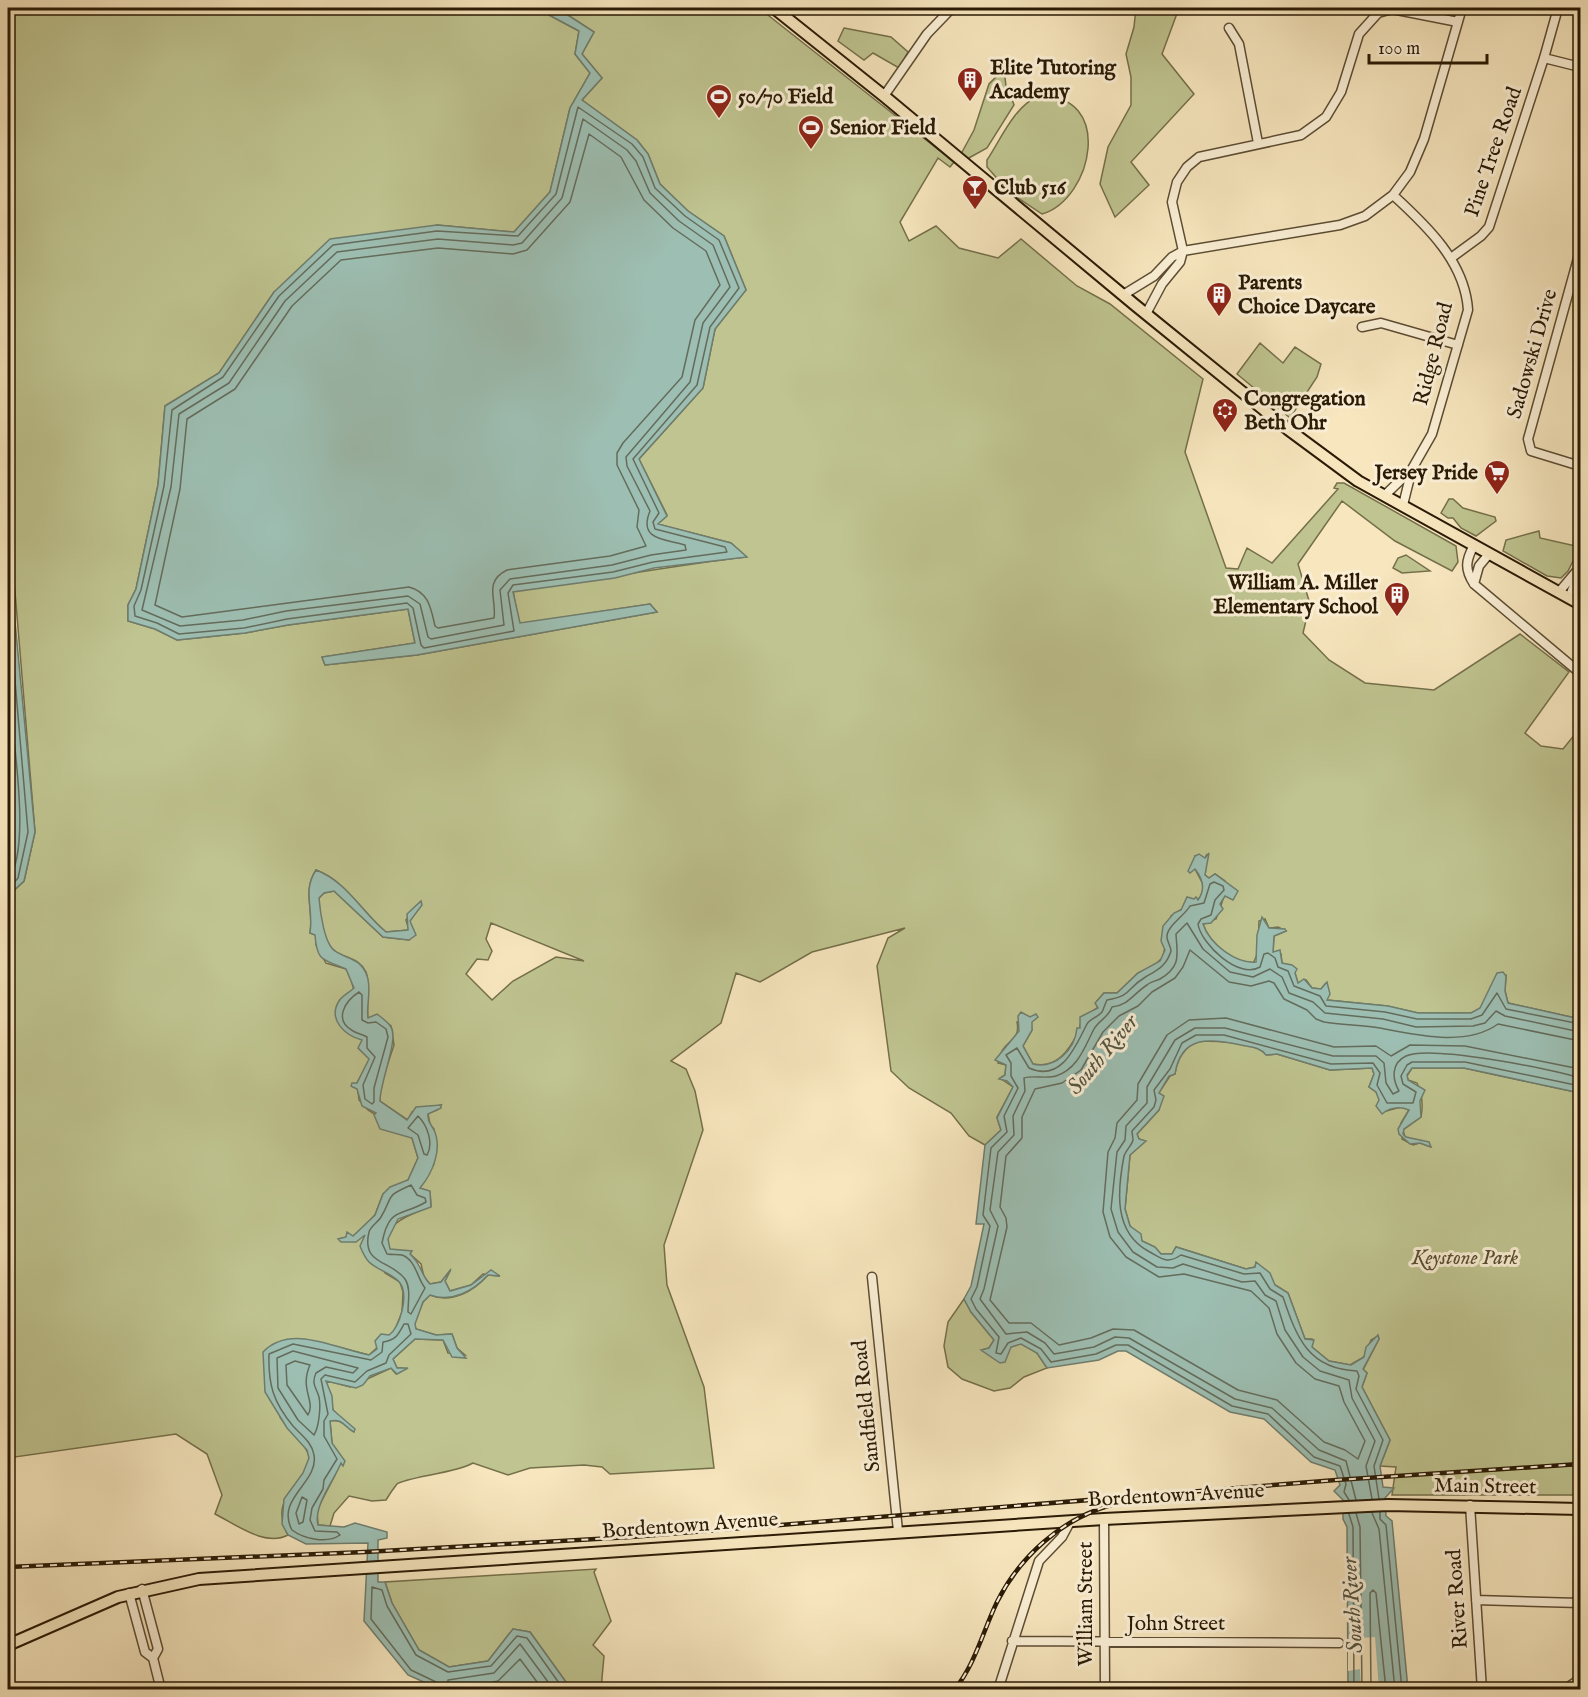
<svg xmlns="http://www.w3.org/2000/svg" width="1588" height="1697" viewBox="0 0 1588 1697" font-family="'IM FELL English',serif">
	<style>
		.green { fill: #bfc490; stroke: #746f4a; stroke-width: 1.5; fill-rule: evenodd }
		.water { fill: #9dbfb3; stroke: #6f7d6d; stroke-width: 1.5 }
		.pier { fill: #f7e6be }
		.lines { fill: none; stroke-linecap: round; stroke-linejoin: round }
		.shore { stroke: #646c5c; stroke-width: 1.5 }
		.minor-casing { stroke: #5d4d33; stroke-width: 11 }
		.major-casing { stroke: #2a1a05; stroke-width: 14 }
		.minor { stroke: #faefd5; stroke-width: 8 }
		.major { stroke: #f7e6be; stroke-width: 10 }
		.rail-casing { stroke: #2a1a05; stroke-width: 4.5 }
		.rail { stroke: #faefd5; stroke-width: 2; stroke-dasharray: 7; stroke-linecap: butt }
		.labels { text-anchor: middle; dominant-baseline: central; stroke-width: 6; stroke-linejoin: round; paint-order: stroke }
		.poi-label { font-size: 21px; font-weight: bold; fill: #2a1a05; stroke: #faefd5; text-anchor: start }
		.street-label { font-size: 21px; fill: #2a1a05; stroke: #faefd5 }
		.park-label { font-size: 21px; font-style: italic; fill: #574d2f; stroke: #faefd5 }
		.water-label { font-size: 22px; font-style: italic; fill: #525442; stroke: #faefd5 }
	</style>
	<rect width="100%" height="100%" fill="#f7e6be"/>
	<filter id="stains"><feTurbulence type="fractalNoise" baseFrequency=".00333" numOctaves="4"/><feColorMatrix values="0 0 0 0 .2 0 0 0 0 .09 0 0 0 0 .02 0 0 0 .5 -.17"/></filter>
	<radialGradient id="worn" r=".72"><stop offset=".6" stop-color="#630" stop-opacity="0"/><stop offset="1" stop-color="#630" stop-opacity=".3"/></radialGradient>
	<path class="green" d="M8 8H536L579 31 575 54 590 73 570 108 550 192 514 232 437 225 274 292 219 373 165 406 158 485 136 589 128 605V621L155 629 177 640 245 633 288 625 408 609 415 643 322 657 325 665 417 655 657 612 650 604 519 624 513 591C591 581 668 566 746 557L731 543 657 524 667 515 639 459 703 388 715 329 746 290 724 236 688 211 660 184 648 154 637 140 582 100 602 78 582 54 594 32 557 8H759L954 162 950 167 938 158 900 222 909 241 936 226 959 248 998 258 1021 239 1077 286 1110 304 1203 379 1185 452 1226 568 1238 569 1247 548 1272 563 1338 489 1334 488 1337 483H1344L1456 546 1458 562 1452 571 1395 541 1342 501 1298 564 1310 604 1303 633 1329 660 1365 683 1434 690 1520 634 1569 672 1525 733 1541 746 1563 749 1580 728V1019L1508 1003 1505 991 1506 976 1477 1012 1471 1013H1418L1387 1006 1327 1000 1325 984 1321 989 1312 988 1306 980 1298 983 1295 973 1282 963 1281 954 1273 953 1274 936 1286 931 1278 927 1269 928 1265 919 1259 921 1258 952 1253 964 1250 962C1232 964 1208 940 1203 924L1216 919C1221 905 1226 895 1225 881L1215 874 1209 878 1205 875 1207 854 1205 858 1195 856V869L1204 886 1201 897 1171 916 1163 957 1154 966 1138 973 1117 993H1104L1097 1001 1098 1007C1093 1011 1087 1015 1083 1019 1080 1023 1080 1028 1078 1032 1069 1051 1056 1069 1033 1064L1023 1046 1032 1030 1030 1017 1017 1022C1020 1037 1012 1038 1004 1048 1001 1051 999 1059 998 1063L1006 1065 1005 1075 1000 1078 1013 1087 997 1117 1001 1130 985 1145 969 1136 951 1113 909 1088 891 1071 877 966 888 938 905 928 812 952 760 982 736 973 721 1023 671 1061 686 1069 695 1091 703 1130 664 1245 667 1285 704 1387 714 1468 610 1474 602 1467 584 1465 530 1468 508 1475 473 1463C457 1473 405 1477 397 1484 393 1489 389 1495 386 1500L372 1501 349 1496 334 1513 330 1526 318 1525 317 1510 335 1475 330 1421C340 1419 347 1425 354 1432L333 1410 325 1380 350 1387 391 1368 396 1374 402 1368H397L393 1359 415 1339 443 1340 448 1353 465 1355 457 1348 452 1334 436 1335 416 1329 414 1324 423 1302 430 1295C452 1304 474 1291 488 1275L500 1276 483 1274 471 1285 450 1291 445 1281 450 1271 441 1282 430 1284 424 1277 421 1264 410 1254 411 1252 390 1250C378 1222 414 1214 431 1206L430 1192 420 1188 434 1164 436 1146 434 1129 430 1125 428 1113 437 1110 441 1105 412 1112 408 1120 380 1101 379 1090 394 1045 391 1026 377 1015 368 1019C366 1005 371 985 366 972 359 958 347 959 335 951 322 942 319 913 319 898L324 893 334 891 383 937 409 940 410 921 421 902 406 920 409 930 386 932C362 912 346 881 316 870 302 892 314 908 310 933L316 935V945L326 963 346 969C361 997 356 1030 370 1059L357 1083 359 1100 368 1110 412 1138 418 1158 408 1180 383 1194 375 1215 364 1227 353 1236 338 1239 365 1235 385 1273 400 1282 403 1292 402 1312 394 1332 369 1355 335 1346 280 1417C286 1427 310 1448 309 1458 306 1487 267 1496 288 1535 265 1547 237 1525 215 1514L222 1495 207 1454 176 1434 8 1458V896L24 881 35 832 8 508ZM491 923 584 961 556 957 513 981 492 1000 466 974 477 959 488 960 492 951 486 939Z
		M1136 8H1179L1162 54 1194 94 1131 162 1149 185 1115 217 1100 184 1108 147 1131 105V77L1126 54 1134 27Z
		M844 28 891 37 908 52 899 68 873 53 864 60 838 41Z
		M1004 69 1007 95 1012 99 1014 105 987 148 967 159 961 154 974 130 989 84Z
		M1038 96C1115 93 1093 199 1042 214L1009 192 987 167V160C1001 139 1014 107 1038 96Z
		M1260 343 1283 363 1295 347 1321 364 1317 377 1290 418 1237 374Z
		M1449 499H1453L1463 508 1495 517 1496 521 1476 536 1461 528 1453 518H1448L1441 513Z
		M1539 531 1540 538 1580 547 1568 571 1561 578 1547 576 1503 551 1506 540Z
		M1406 555 1430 571 1402 573 1393 568 1398 558Z
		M1197 1041C1215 1041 1255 1041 1267 1055L1277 1054 1330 1070 1372 1068 1374 1074 1369 1087 1376 1092 1386 1111 1401 1107 1409 1110 1401 1123 1402 1139 1413 1145 1420 1143 1431 1147 1405 1137 1403 1130 1421 1117C1423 1106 1422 1093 1417 1083L1408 1080 1407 1076 1412 1068H1464L1580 1093V1495H1392L1396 1467 1380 1466 1390 1440 1362 1387 1367 1373 1363 1370 1379 1339 1378 1336 1371 1340 1364 1357 1350 1365 1329 1361 1312 1347V1339H1305L1288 1293 1275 1285 1256 1263 1255 1267 1246 1269 1176 1247 1172 1254H1161L1155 1247 1142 1241 1130 1226 1125 1209 1130 1155 1145 1141 1139 1139 1137 1134 1159 1110 1158 1094 1170 1076 1175 1074C1177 1059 1184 1048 1197 1041Z
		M964 1299 971 1312 994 1340 989 1348 982 1350 1011 1347 1021 1343 1037 1353 1047 1368 1024 1377 1010 1388 994 1391 962 1379 948 1367 944 1346 948 1322Z
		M596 1569 594 1572 611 1621 593 1645 604 1656 601 1689H571L530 1632 513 1629 488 1661 449 1667 419 1650 392 1603 385 1582Z"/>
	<path class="water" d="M536 8H557L594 32 582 54 602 78 582 100 637 140 648 154 660 184 688 211 724 236 746 290 715 329 703 388 639 459 667 516 658 524 731 543 747 557 654 568 615 578 513 592 520 623 650 604 657 612 417 655 325 665 322 657 415 643 408 609 288 625 245 633 177 640 155 629 128 621V605L136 589 158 485 165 406 219 373 274 292 330 239 437 225 514 232 550 192 570 108 590 73 575 54 579 31Z
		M8 498 14 611 35 832 24 881 8 896Z
		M1209 853 1205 875 1209 878 1215 874 1238 891 1233 900 1225 896 1220 904 1223 909 1211 923 1203 924C1210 945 1237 964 1256 962L1257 935 1262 917 1269 928 1285 929 1286 931 1274 936 1273 952 1280 950 1282 963 1292 965 1297 969 1295 973 1298 983 1304 979 1312 988 1321 989 1327 982 1330 994 1327 1000 1388 1006 1418 1013H1471L1480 1008 1497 973 1503 972 1506 976 1505 991 1508 1003 1580 1019V1093L1464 1068H1412L1407 1075 1408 1080 1425 1090 1420 1101 1421 1117 1404 1129 1403 1134 1406 1137 1429 1142 1431 1147 1420 1143 1410 1144 1399 1134 1398 1129 1409 1110C1399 1106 1391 1107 1382 1114L1376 1106 1379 1100 1376 1092 1369 1087 1374 1074 1372 1068 1330 1070 1277 1054 1266 1055C1260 1047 1251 1047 1241 1045 1210 1038 1181 1035 1175 1074L1169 1076 1159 1093 1164 1096 1159 1110 1137 1134 1139 1139 1146 1141 1130 1155 1125 1209 1130 1226 1141 1234 1142 1241 1155 1247 1161 1254H1172L1176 1247 1246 1269 1255 1267 1256 1262 1270 1273 1275 1285 1288 1293 1305 1339 1314 1340 1312 1347 1329 1361 1351 1365 1364 1357 1366 1347 1378 1335 1379 1339 1363 1369 1367 1373 1362 1387 1390 1440 1380 1466 1383 1487 1394 1488 1385 1498 1386 1516 1392 1521 1408 1689H1348L1347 1527 1343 1519V1500L1334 1491 1340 1485 1335 1470 1311 1462 1264 1419 1230 1412 1126 1351H1118L1099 1360 1047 1368 1037 1353 1021 1344 1011 1347 1005 1362 1000 1363 981 1350 989 1348 994 1340 971 1312 964 1299 971 1286 984 1224H976L985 1145 1001 1130 997 1118 1013 1087 1007 1081 999 1079 1005 1075 1006 1065 995 1060 1019 1031 1018 1016 1021 1012 1030 1017 1036 1014 1038 1017 1032 1022V1030L1023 1046 1033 1064C1055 1069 1075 1050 1077 1028H1080V1017L1098 1008 1095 1003 1104 993H1117L1138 973 1160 961 1165 950 1161 941 1163 926 1174 913 1181 910 1187 897 1194 899 1196 897 1198 900C1206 889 1203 879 1195 869L1190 873 1188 871 1195 856 1199 854 1205 858Z
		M316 870C346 881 362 912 386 932L408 930 407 914 421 901 422 905 410 921 416 935 409 940 383 937 334 891 324 893 319 898C320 910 324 944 335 951 348 960 361 958 367 976 372 989 366 1005 368 1018L377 1014C382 1018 388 1022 391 1027 399 1040 380 1081 380 1101L407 1120 416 1107 441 1105V1108L428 1114C427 1122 431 1124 434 1130 443 1149 432 1174 420 1188L430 1191 431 1207 398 1219 388 1239 390 1249 412 1251 410 1254C423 1266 420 1274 430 1284L441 1282 451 1269 445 1281 450 1291 471 1285 491 1270 500 1276 488 1275C473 1291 452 1303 430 1295L423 1302 415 1324 416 1329 436 1335 452 1334 457 1348 466 1358 452 1357 443 1340 415 1339 393 1359 397 1368H408L397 1374 391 1368 370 1376 363 1385 356 1388 326 1381 332 1396 333 1410 355 1429 354 1432C345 1428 343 1418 330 1421L332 1443 345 1461 343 1466 341 1463C334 1481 313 1506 318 1525L344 1527 355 1523 387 1532V1538L378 1540V1582H385L392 1603 419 1650 449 1667 488 1661 513 1629 530 1632 571 1689H439L408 1675 364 1621 368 1543 306 1544 288 1535 282 1524 284 1499 303 1473 309 1458 307 1450 287 1428 265 1392 263 1352C291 1323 337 1349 369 1355L377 1349 375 1341 381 1334 389 1335C400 1327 409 1296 400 1283 394 1274 377 1270 369 1262 365 1258 362 1251 360 1246L365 1235 356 1242H341L338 1239 346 1237 347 1232 353 1236 375 1215 383 1194 390 1187 408 1180 418 1158 412 1138 380 1129 374 1115 376 1113 362 1106 357 1089 351 1086 352 1083H357L369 1059 358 1048 362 1040C346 1036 327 1020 339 1001 342 996 350 992 354 988L346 969C324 959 317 963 315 935L310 933C314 909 302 891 316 870Z"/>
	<path class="pier" d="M1375 1637 1379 1689H1361L1360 1669 1348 1671V1639Z"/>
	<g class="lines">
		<path class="shore" d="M578 107 632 144 643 157 655 188 685 216 719 240 739 288 710 327 697 385 633 459 659 513 653 522 655 529 725 547 727 552 653 562 613 572 513 585 508 593 514 631 424 648 421 645 413 608 407 603 287 619 244 628 179 634 157 623 135 616 134 606 141 590 164 486 172 410 223 377 279 296 333 245 437 231 518 236 556 194Z
			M583 119 627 150 636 161 650 193 679 221 713 245 730 287 703 323 690 382 626 457 627 466 650 511C638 540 664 539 685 545L686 550 651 555 612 565 510 579 500 590 504 625 431 639 428 637 420 604 408 596 286 611 243 620 180 626 142 610 171 487 179 414 229 383 285 301 337 252 438 239 513 245 522 243 562 198Z
			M589 134 621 157 644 200 673 228 706 251 720 285 695 320 682 377 623 443 617 453V465L639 510 637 527 646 546 610 556 507 570C483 582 497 599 494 618L438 628 435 626C431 609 429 592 409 587L182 617 155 605 180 489 187 419 235 389 292 306 341 260 438 248 513 254 527 250 570 202Z
			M8 599 28 832 18 878 8 889
			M8 685C11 726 33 850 8 879
			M8 784 12 831 8 855
			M359 992 362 995V1020L368 1023 376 1022 386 1029 388 1037 374 1088V1102L372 1104 365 1099 363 1085 375 1057 367 1048V1037C362 1034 358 1034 353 1031 333 1020 345 1001 359 992Z
			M1580 1041 1498 1024C1466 1047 1417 1035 1380 1028 1363 1025 1342 1025 1324 1022L1316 1019 1307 1010 1284 999 1274 983 1269 981 1251 986 1229 982 1190 950 1183 967 1175 978 1152 992 1138 1006 1119 1016 1103 1032 1081 1070 1062 1083 1035 1089 1022 1117V1138L1006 1156 1000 1207 1006 1218 1007 1227 990 1300 1009 1323H1031L1059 1345 1091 1338 1113 1329 1134 1330 1238 1390 1277 1400 1324 1442 1345 1450 1358 1459 1365 1441 1344 1402 1339 1386 1315 1379 1296 1363 1277 1334 1269 1308 1251 1291 1184 1274 1159 1277 1126 1257 1110 1237 1103 1212 1108 1152 1115 1138 1117 1123 1137 1100 1138 1084 1167 1035 1189 1020 1226 1018 1334 1047 1376 1046 1391 1056 1410 1045 1465 1046 1580 1069
			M418 1116C427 1125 434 1143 427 1155L424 1154 418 1135 408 1128Z
			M411 1185 417 1195 425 1198 426 1202C401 1217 389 1206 382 1243L387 1254C392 1255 398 1254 402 1255 416 1260 417 1278 425 1288L411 1314 408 1312C408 1301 411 1288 405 1279 391 1260 361 1265 369 1232 370 1227 378 1222 381 1217 394 1195 384 1197 411 1185Z
			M404 1324H408L411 1334 389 1355 386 1363 367 1371 355 1382 325 1375 321 1379 328 1414 324 1421V1436L337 1459 324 1480 323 1489 312 1508 310 1520 315 1531 337 1532 340 1535C327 1544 304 1539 292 1530 275 1498 319 1483 314 1455 312 1442 301 1435 293 1426 273 1402 268 1384 269 1354L293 1344 371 1360 382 1352 383 1342C396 1340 398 1335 404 1324Z
			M293 1351 358 1368 353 1373 326 1367 316 1373C311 1384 316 1387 319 1397 321 1407 319 1427 314 1435L298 1420 278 1388 277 1358Z
			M295 1361 310 1365C299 1389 316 1401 308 1415L287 1385 286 1365Z
			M302 1497 307 1500 303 1522 299 1524 296 1513Z
			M1372 1499 1366 1466 1375 1441 1352 1398 1349 1380 1320 1371 1303 1357 1285 1330 1276 1301 1265 1295 1255 1281 1242 1282 1183 1264 1173 1268 1157 1267 1133 1252 1118 1232 1111 1209 1117 1152 1125 1140 1126 1126 1147 1103V1087L1175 1040 1195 1028H1225L1333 1056H1376L1384 1063 1386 1083 1393 1094 1399 1091C1392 1079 1391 1063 1406 1056 1430 1045 1553 1069 1580 1078
			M1379 1499 1374 1466 1383 1440 1356 1389 1359 1376 1357 1371C1309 1369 1297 1339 1283 1297L1270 1289 1260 1273 1244 1274 1181 1255C1166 1265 1162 1258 1148 1251 1114 1232 1117 1192 1124 1156 1126 1150 1132 1145 1133 1140 1133 1137 1132 1134 1132 1131L1154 1107 1156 1100 1154 1090 1170 1069 1182 1043 1196 1035H1224L1331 1064 1373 1063 1380 1073 1377 1085 1387 1103H1413L1416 1092 1403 1084 1401 1076 1407 1065 1412 1062H1465L1580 1086
			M1349 1500 1344 1492 1346 1484 1340 1466 1314 1457 1268 1414 1232 1406 1128 1345H1116L1096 1354 1051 1362 1041 1349 1021 1338 1008 1343 1001 1354 996 1353 999 1337 976 1309 971 1299 977 1287 990 1226 983 1215 991 1148 1007 1132 1004 1116 1018 1088 1011 1076V1063L1006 1055 1017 1048 1029 1068C1062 1083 1076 1045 1087 1024 1090 1019 1098 1017 1102 1012 1104 1008 1105 1004 1107 1000 1132 996 1127 988 1144 978 1157 970 1166 967 1171 951 1171 947 1167 941 1167 937 1166 927 1185 915 1190 906L1204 903 1210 884 1214 882 1223 886 1224 890 1215 900 1211 915 1201 919 1198 924C1201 944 1239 980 1260 967L1264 954 1268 953 1275 958 1278 967 1288 971 1294 986 1320 996 1326 1006 1385 1012 1417 1019H1471L1482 1015 1497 993 1506 1009 1580 1024
			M1356 1500 1346 1461 1319 1450 1272 1408 1235 1399 1129 1338 1115 1337 1094 1347 1054 1354 1045 1343 1027 1332 1006 1334 980 1299 984 1289 998 1226 990 1210 998 1152 1014 1135 1013 1116 1025 1091 1024 1078C1033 1075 1046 1079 1056 1076 1078 1069 1085 1046 1094 1029 1099 1020 1108 1018 1112 1007 1129 1005 1133 994 1147 985 1150 982 1156 981 1160 979 1182 966 1177 954 1176 934L1187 923 1203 949 1230 972 1253 977 1270 969 1282 977 1289 993 1313 1002 1325 1013 1383 1019 1416 1027 1473 1026 1485 1023 1496 1011 1505 1016 1580 1032
			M1380 1512V1519L1386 1525 1402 1690
			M1356 1513 1360 1527 1362 1690
			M1372 1513 1379 1529 1395 1690
			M1349 1514 1353 1527 1354 1690
			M439 1690 436 1682 411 1670 371 1619 372 1587 382 1590 387 1606 416 1655 448 1672 491 1666 517 1636 527 1638 564 1690
			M447 1690 448 1680 494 1673 520 1644 554 1690
			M456 1690 498 1681 520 1659 543 1690
			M1371 1690 1370 1593 1373 1590 1376 1593 1386 1690"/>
		<defs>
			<path id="minor" d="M1229 28 1239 44 1258 143
				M1544 58 1580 67
				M884 96 927 34 952 8
				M1580 251 1528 439 1531 451 1580 466
				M1451 258 1481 236 1489 227 1544 58 1558 8
				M1123 295 1154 276 1172 257 1183 251 1340 225 1365 216 1393 195 1410 172 1424 139 1462 8
				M1146 314 1162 284 1180 262 1183 251 1172 202 1177 182 1187 167 1199 157 1301 135 1326 117 1341 92 1359 34 1378 13 1392 9 1458 22
				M1362 327 1381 323 1458 345
				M1384 496 1412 469 1432 434 1468 310C1465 262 1427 226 1393 195
				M1403 505 1412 469
				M1474 545C1466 560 1464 569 1474 584L1580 673
				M1474 584 1479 566 1489 554
				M1559 592 1580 567
				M1569 598 1580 571
				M872 1277 898 1531
				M1470 1505 1482 1690
				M1104 1519 1105 1690
				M129 1593 145 1652 153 1658 158 1649 142 1589
				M1476 1600 1580 1603
				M1012 1641 1339 1643
				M153 1658 161 1690
				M998 1690 1039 1561 1062 1537 1070 1522
				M1564 1690 1580 1679"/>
			<path id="major" d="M774 8 884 96 1135 305 1289 430 1358 481 1580 604
				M8 1645 118 1597 199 1579 1104 1519 1388 1505 1580 1509"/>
		</defs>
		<use href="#minor" class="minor-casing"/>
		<use href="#major" class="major-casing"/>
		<use href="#minor" class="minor"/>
		<use href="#major" class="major"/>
		<defs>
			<path id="rail" d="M8 1567 365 1552 631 1537 1336 1480 1580 1464
				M954 1690C975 1665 983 1631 997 1602 1020 1556 1062 1519 1111 1505"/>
		</defs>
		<use href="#rail" class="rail-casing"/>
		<use href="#rail" class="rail"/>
	</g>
	<defs>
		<symbol id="building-pin" viewBox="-11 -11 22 30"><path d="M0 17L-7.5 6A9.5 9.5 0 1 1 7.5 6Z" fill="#8f2418" stroke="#faefd5"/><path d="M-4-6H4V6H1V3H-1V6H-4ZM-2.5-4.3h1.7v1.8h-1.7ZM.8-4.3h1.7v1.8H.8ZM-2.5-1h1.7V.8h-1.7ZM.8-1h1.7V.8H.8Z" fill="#fff"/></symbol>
		<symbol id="stadium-pin" viewBox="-11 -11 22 30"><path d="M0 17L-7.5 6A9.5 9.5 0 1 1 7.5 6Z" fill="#8f2418" stroke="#faefd5"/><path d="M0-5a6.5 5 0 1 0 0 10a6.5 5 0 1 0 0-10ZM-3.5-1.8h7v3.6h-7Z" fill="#fff"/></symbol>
		<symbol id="bar-pin" viewBox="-11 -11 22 30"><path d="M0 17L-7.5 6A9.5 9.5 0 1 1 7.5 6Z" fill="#8f2418" stroke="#faefd5"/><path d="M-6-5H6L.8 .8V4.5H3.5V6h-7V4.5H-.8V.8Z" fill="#fff"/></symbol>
		<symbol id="synagogue-pin" viewBox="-11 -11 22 30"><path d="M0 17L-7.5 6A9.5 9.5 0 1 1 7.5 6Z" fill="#8f2418" stroke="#faefd5"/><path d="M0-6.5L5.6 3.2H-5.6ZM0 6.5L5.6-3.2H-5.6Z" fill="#fff"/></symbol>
		<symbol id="supermarket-pin" viewBox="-11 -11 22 30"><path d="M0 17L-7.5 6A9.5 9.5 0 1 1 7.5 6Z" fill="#8f2418" stroke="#faefd5"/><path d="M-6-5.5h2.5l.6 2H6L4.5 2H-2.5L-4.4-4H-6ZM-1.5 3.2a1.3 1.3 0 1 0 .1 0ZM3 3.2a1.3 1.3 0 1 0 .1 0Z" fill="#fff"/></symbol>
	</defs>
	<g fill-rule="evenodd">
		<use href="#building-pin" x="955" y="65" width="30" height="40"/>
		<use href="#stadium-pin" x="704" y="82" width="30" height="40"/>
		<use href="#stadium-pin" x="796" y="113" width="30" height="40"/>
		<use href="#bar-pin" x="960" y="173" width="30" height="40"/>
		<use href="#building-pin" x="1204" y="280" width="30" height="40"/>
		<use href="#synagogue-pin" x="1210" y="396" width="30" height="40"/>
		<use href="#supermarket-pin" x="1482" y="458" width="30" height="40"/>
		<use href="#building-pin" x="1382" y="580" width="30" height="40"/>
	</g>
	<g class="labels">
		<g class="poi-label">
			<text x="990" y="68">Elite Tutoring<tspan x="990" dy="24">Academy</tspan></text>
			<text x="738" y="97">50/70 Field</text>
			<text x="830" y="128">Senior Field</text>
			<text x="994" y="188">Club 516</text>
			<text x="1238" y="283">Parents<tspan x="1238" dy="24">Choice Daycare</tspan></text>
			<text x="1244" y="399">Congregation<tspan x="1244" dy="24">Beth Ohr</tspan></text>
			<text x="1478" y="473" text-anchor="end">Jersey Pride</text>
			<text x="1378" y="583" text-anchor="end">William A. Miller<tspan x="1378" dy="24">Elementary School</tspan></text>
		</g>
		<g class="street-label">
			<text transform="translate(1494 152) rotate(-71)">Pine Tree Road</text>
			<text transform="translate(1434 354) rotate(-76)">Ridge Road</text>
			<text transform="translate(1533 354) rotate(-74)">Sadowski Drive</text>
			<text transform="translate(867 1406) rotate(-96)">Sandfield Road</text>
			<text transform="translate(1485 1487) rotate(1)">Main Street</text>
			<text transform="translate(1176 1496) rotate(-3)">Bordentown Avenue</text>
			<text transform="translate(690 1526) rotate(-4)">Bordentown Avenue</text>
			<text transform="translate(1458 1599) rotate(-94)">River Road</text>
			<text transform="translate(1086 1604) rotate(-90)">William Street</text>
			<text x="1176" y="1624">John Street</text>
		</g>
		<g class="park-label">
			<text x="1465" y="1258">Keystone Park</text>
		</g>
		<g class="water-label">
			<text transform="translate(1103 1055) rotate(-50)">South River</text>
			<text transform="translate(1353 1605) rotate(-94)">South River</text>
		</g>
	</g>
	<rect width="1588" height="1697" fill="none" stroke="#f7e6be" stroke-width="30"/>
	<rect x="9" y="9" width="1570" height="1679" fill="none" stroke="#2a1a05" stroke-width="3"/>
	<rect x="15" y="15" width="1558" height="1667" fill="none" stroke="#2a1a05" stroke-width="1.5"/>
	<path d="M1369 54v9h118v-9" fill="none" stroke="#2a1a05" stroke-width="3"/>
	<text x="1378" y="54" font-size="18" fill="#2a1a05" stroke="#faefd5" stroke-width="4.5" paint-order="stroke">100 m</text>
	<rect width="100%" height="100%" filter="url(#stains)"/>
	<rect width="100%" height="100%" fill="url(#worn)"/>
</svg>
